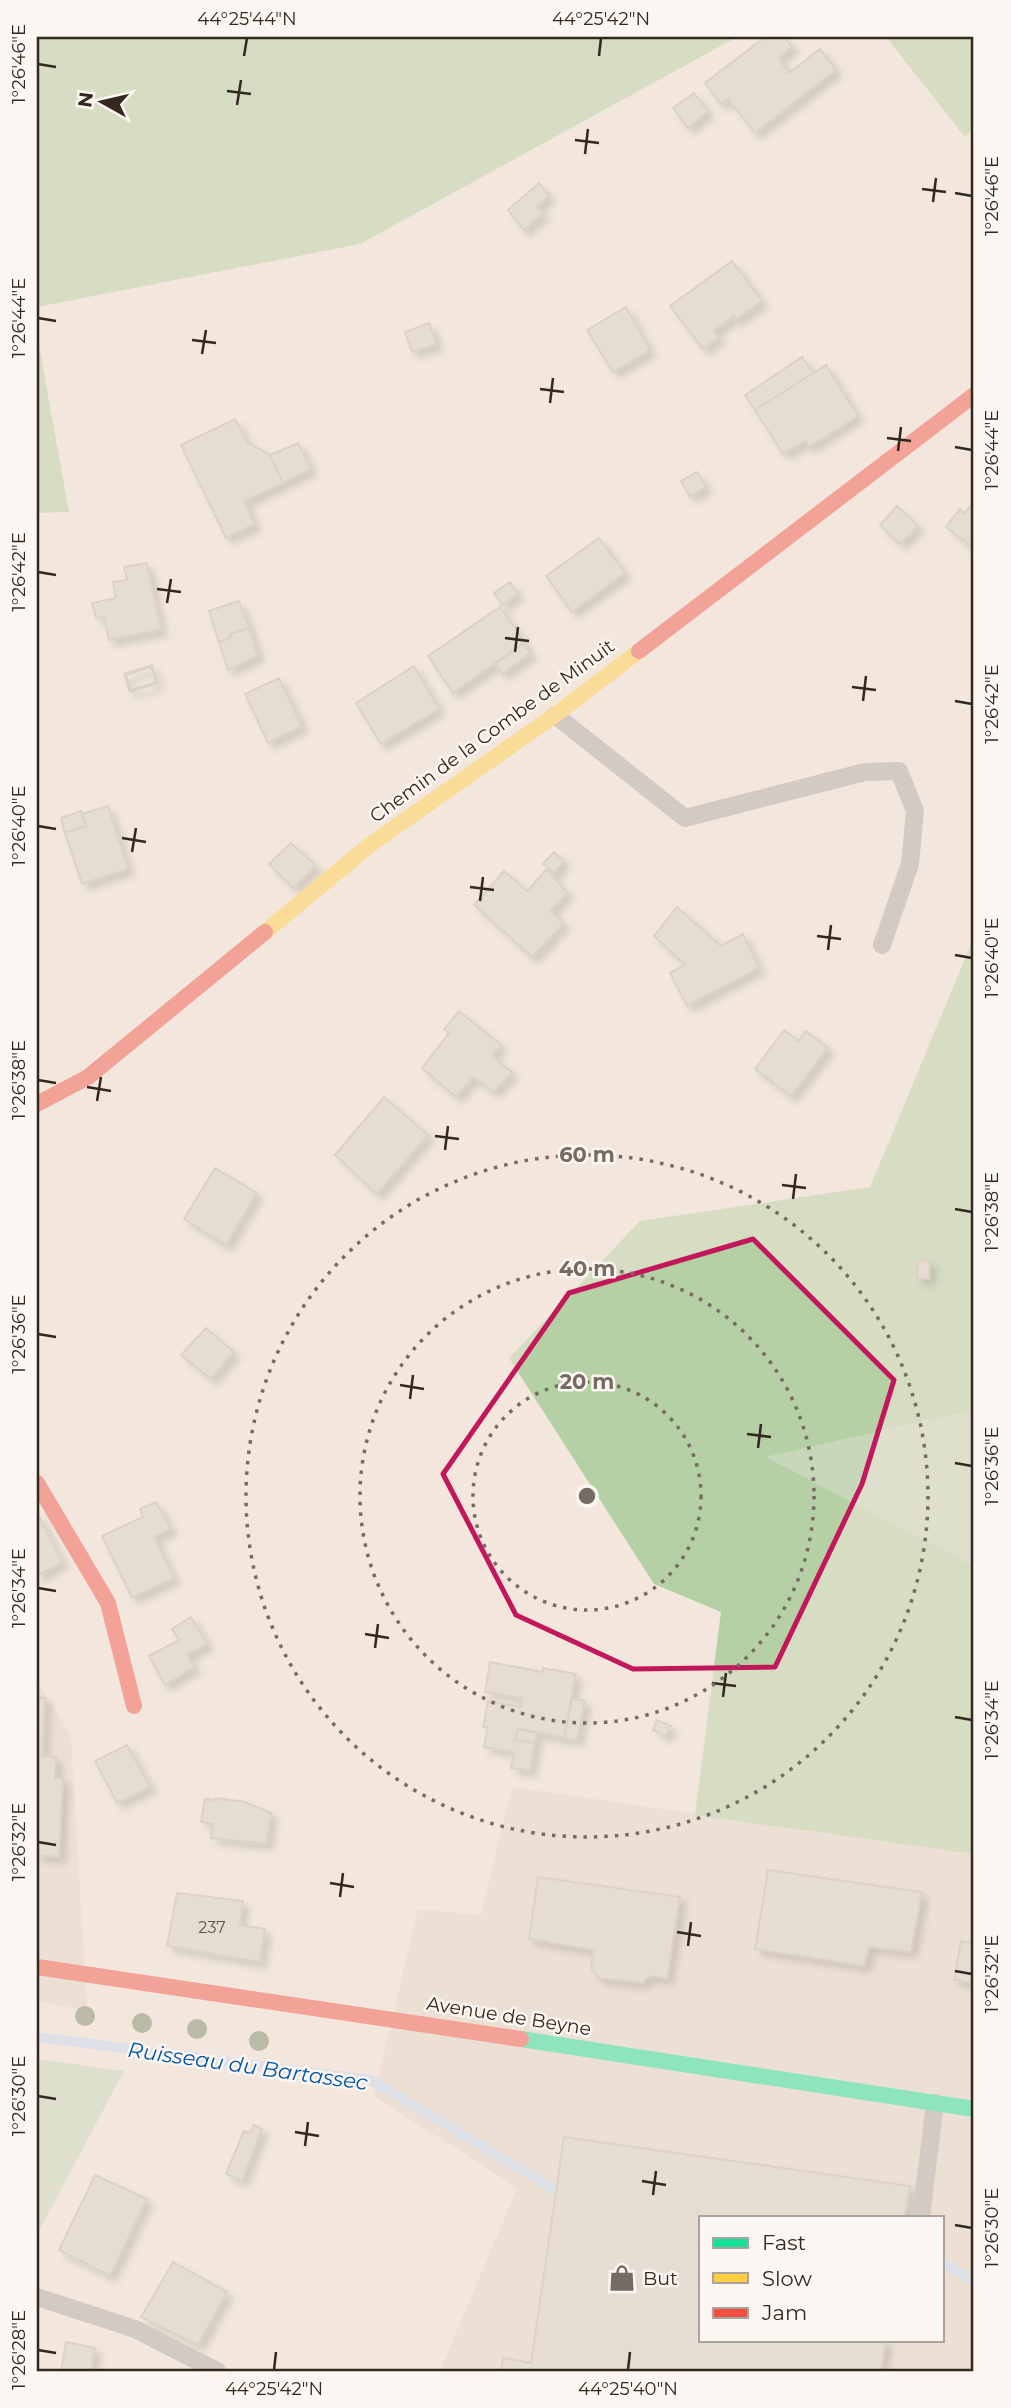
<svg xmlns="http://www.w3.org/2000/svg" width="1011" height="2408" viewBox="0 0 1011 2408" font-family="Montserrat,sans-serif">
	<style>
		.commercial { fill: #e5d7c9; fill-rule: evenodd }
		.green { fill: #c8d6ba }
		.forest { fill: #b5d0a5 }
		.lines { fill: none; stroke-linecap: round; stroke-linejoin: round }
		.stream { stroke: #c4d8f3; stroke-width: 10 }
		.building { fill: #d9cfc6; stroke: #c1b7ae; stroke-width: 2; fill-rule: evenodd; filter: url(#shadow) }
		.lane { stroke: #ada6a4; stroke-width: 18 }
		.fast { stroke: #16e098; stroke-width: 16 }
		.slow { stroke: #ffcf43; stroke-width: 16 }
		.jam { stroke: #f24e42; stroke-width: 16 }
		.tree { fill: #748566 }
		.marked { fill: none; stroke: #c2185b; stroke-width: 5; stroke-linejoin: round }
		.ticks { fill: none; stroke: #32281f; stroke-width: 2.5 }
		.ring { fill: none; stroke: #766b62; stroke-width: 3.5; stroke-dasharray: 3.5 7 }
		.labels { text-anchor: middle; dominant-baseline: central; stroke-width: 5; stroke-linejoin: round; paint-order: stroke }
		.number-label { font-size: 16px; fill: #5e544a }
		.street-label { font-size: 19px; fill: #32281f; stroke: #fcf6f2 }
		.poi-label { font-size: 19px; fill: #32281f; stroke: #fcf6f2; text-anchor: start }
		.water-label { font-size: 21px; font-style: italic; fill: #0256a5; stroke: #fcf6f2 }
		.centre { fill: #766b62; stroke: #fcf6f2; stroke-width: 3.5 }
		.ring-label { font-size: 21px; text-anchor: middle; font-weight: bold; fill: #766b62; stroke: #fcf6f2; stroke-width: 5; stroke-linejoin: round; paint-order: stroke }
		.neatline { fill: none; stroke: #32281f; stroke-width: 2.5 }
		.ticks-label { font-size: 18px; text-anchor: middle; fill: #32281f }
	</style>
	<defs>
		<filter id="shadow"><feDropShadow dx="6" dy="6" stdDeviation="3.5" flood-color="#0004"/></filter>
	</defs>
	<rect width="100%" height="100%" fill="#f3e7dd"/>
	<path class="commercial" d="M37 1681 71 1735 87 2011 37 2001Z
		M512 1787 974 1854V2371H440L517 2188 374 2096 418 1909 481 1915ZM701 2217H943V2340H701Z"/>
	<path class="green" d="M974 1410V1566L765 1457Z
		M37 2059 124 2071 37 2235Z"/>
	<path class="forest" d="M37 37H737L360 244 37 307Z
		M886 37H974V127L965 137Z
		M37 334 69 512 37 513Z
		M974 937V1410L766 1457 974 1566V1854L695 1815 721 1612 654 1584 509 1358 640 1221 870 1187Z"/>
	<g class="lines">
		<path class="stream" d="M37 2037 371 2080 557 2191
			M943 2262 974 2282"/>
	</g>
	<path class="building" d="M765 37H784L792 47 779 58 789 73 820 49 836 70 755 133 728 99 721 104 705 83Z
		M694 93 708 111 688 128 673 108Z
		M539 183 549 196 536 207 543 214 524 230 508 210Z
		M732 261 762 301 736 320 734 316 714 331 719 337 703 349 670 306Z
		M626 307 650 350 613 372 587 330Z
		M429 323 437 344 412 352 405 332Z
		M802 357 813 373 755 410 745 395Z
		M826 365 858 416 809 447 805 441 783 454 755 410Z
		M235 419 247 442 270 455 283 483 244 501 255 524 226 538 181 445Z
		M298 443 311 469 283 483 270 455Z
		M697 472 706 487 690 497 681 481Z
		M974 502V548L946 527 960 509 965 513Z
		M897 506 918 526 900 544 880 525Z
		M599 538 625 573 572 612 546 576Z
		M147 563 161 630 109 640 104 617 96 618 92 603 116 598 113 582 127 580 124 567Z
		M510 582 518 594 503 605 494 593Z
		M239 601 249 628 230 634 231 638 219 642 209 611Z
		M500 607 525 642 453 693 428 656Z
		M249 628 258 656 228 670 219 642 231 638 230 634Z
		M523 644 531 653 502 674 495 664Z
		M152 665 158 683 130 692 124 674ZM151 667 156 682 131 690 126 675Z
		M414 666 439 709 381 744 356 703Z
		M279 678 302 726 268 743 245 694Z
		M108 806 128 869 82 884 65 833 86 826 82 814Z
		M81 811 86 826 65 833 61 818Z
		M291 843 316 866 293 888 269 864Z
		M554 852 564 861 554 873 543 864Z
		M547 869 567 893 550 911 564 923 532 957 474 905 504 871 527 891Z
		M677 907 721 946 743 934 759 968 687 1006 670 973 685 965 654 936Z
		M459 1011 501 1045 492 1056 512 1072 494 1092 473 1077 456 1097 422 1068 449 1033 444 1029Z
		M784 1030 798 1041 806 1031 828 1048 791 1096 755 1069Z
		M384 1097 428 1135 377 1194 335 1155Z
		M215 1168 257 1193 226 1245 184 1219Z
		M918 1260 930 1261 929 1279H917Z
		M206 1328 234 1352 211 1379 181 1355Z
		M156 1502 171 1529 154 1537 174 1578 132 1598 102 1536 143 1517 140 1509Z
		M37 1512 62 1562 37 1576Z
		M191 1617 207 1644 187 1655 194 1667 165 1685 149 1656 179 1640 172 1629Z
		M490 1662 543 1672V1668L576 1674 564 1738 518 1729 515 1740 535 1743 530 1771 511 1768 514 1752 484 1747 488 1727H483L488 1701 521 1707 522 1698 485 1692Z
		M37 1697 45 1698 42 1756 56 1757 55 1778H63L59 1857 37 1855Z
		M572 1698 585 1701 577 1740 564 1738Z
		M657 1720 671 1726 666 1736 653 1730Z
		M518 1729 536 1732 535 1743 515 1740Z
		M127 1745 150 1787 117 1803 95 1761Z
		M216 1798 245 1802 271 1813 267 1844 211 1838 213 1824 201 1822 205 1799 217 1800Z
		M768 1870 922 1892 911 1952 869 1947 864 1966 755 1949Z
		M538 1877 680 1897 667 1979 650 1976 642 1983 599 1978 591 1968 594 1950 529 1939Z
		M177 1893 243 1901 240 1925 265 1929 260 1962 167 1946Z
		M961 1941 974 1943V1983L954 1980Z
		M254 2125 262 2129 242 2181 226 2174 244 2131 250 2133Z
		M564 2137 910 2186 905 2217H701V2340H886L881 2371H501L503 2358 531 2363Z
		M95 2175 147 2199 110 2276 59 2250Z
		M173 2262 227 2292 198 2345 141 2317Z
		M66 2342 95 2348 91 2371H61Z"/>
	<g class="lines">
		<path class="lane" d="M555 715 685 818 865 772 899 771 915 811 910 864 882 945
			M921 2217 935 2103
			M37 2297 135 2329 217 2371"/>
		<path class="fast" d="M521 2039 974 2109"/>
		<path class="slow" d="M265 932 371 844 555 715 639 651"/>
		<path class="jam" d="M639 651 974 395
			M37 1104 88 1077 265 932
			M37 1483 108 1603 134 1706
			M37 1967 521 2039"/>
	</g>
	<g class="tree">
		<circle cx="85" cy="2016" r="10"/>
		<circle cx="142" cy="2023" r="10"/>
		<circle cx="197" cy="2029" r="10"/>
		<circle cx="259" cy="2041" r="10"/>
	</g>
	<path d="M0 0H1011V2408H0ZM753 1239 894 1380 862 1484 775 1667 633 1669 516 1615 443 1474 569 1293Z" fill="#f3e7dd" fill-opacity=".55" fill-rule="evenodd"/>
	<path class="marked" d="M753 1239 894 1380 862 1484 775 1667 633 1669 516 1615 443 1474 569 1293Z"/>
	<path class="ticks" d="M244 56 247 38M599 56 601 38M38 64 56 67M227 91 251 94M237 105 241 80M575 140 599 143M585 154 588 129M922 189 946 192M955 193 972 196M933 202 936 178M38 318 56 321M192 340 216 343M202 354 206 330M540 389 564 392M550 403 553 378M887 438 911 441M955 447 972 450M898 451 901 427M38 572 56 575M157 589 181 592M167 603 171 579M505 638 529 641M515 652 518 627M852 687 876 690M863 701 866 676M955 701 972 704M38 826 56 829M122 838 146 842M132 852 136 828M470 887 494 890M480 901 483 877M817 936 841 939M828 950 831 925M955 955 972 958M38 1080 56 1083M87 1087 111 1091M97 1101 101 1077M435 1136 459 1139M445 1150 448 1126M782 1185 806 1188M793 1199 796 1174M955 1209 972 1212M38 1334 56 1337M400 1385 424 1389M410 1399 413 1375M747 1434 771 1437M758 1448 761 1424M955 1463 972 1466M38 1588 56 1591M365 1634 389 1638M375 1648 378 1624M712 1683 736 1686M723 1697 726 1673M955 1717 972 1720M38 1842 56 1845M330 1883 354 1887M340 1897 343 1873M677 1932 701 1936M688 1946 691 1922M955 1971 972 1974M38 2096 56 2099M295 2132 319 2136M305 2146 308 2122M642 2181 666 2185M653 2195 656 2171M955 2225 972 2228M38 2350 56 2353M274 2370 276 2352M628 2370 630 2352"/>
	<g class="ring">
		<circle cx="587" cy="1496" r="114"/>
		<circle cx="587" cy="1496" r="227"/>
		<circle cx="587" cy="1496" r="341"/>
	</g>
	<defs>
		<symbol id="shop-bare" viewBox="-9 -9 18 18"><path d="M-5-2.5h2.3a2.7 3.5 0 0 1 5.4 0H5L5.5 6h-11ZM-1.5-2.5h3a1.5 2.3 0 0 0-3 0Z" fill="#766b62" stroke="#fcf6f2" stroke-width="2.5" paint-order="stroke"/></symbol>
	</defs>
	<g fill-rule="evenodd">
		<use href="#shop-bare" x="603" y="2259" width="38" height="38"/>
	</g>
	<g class="labels">
		<g class="number-label">
			<text x="212" y="1927">237</text>
		</g>
		<g class="street-label">
			<text transform="translate(492 731) rotate(-36)">Chemin de la Combe de Minuit</text>
			<text transform="translate(509 2016) rotate(9)">Avenue de Beyne</text>
		</g>
		<g class="poi-label">
			<text x="643" y="2278">But</text>
		</g>
		<g class="water-label">
			<text transform="translate(248 2066) rotate(8)">Ruisseau du Bartassec</text>
		</g>
	</g>
	<circle cx="587" cy="1496" r="10" class="centre"/>
	<g class="ring-label">
		<text x="587" y="1162">60 m</text>
		<text x="587" y="1276">40 m</text>
		<text x="587" y="1389">20 m</text>
	</g>
	<rect width="1011" height="2408" fill="none" stroke="#fcf6f2" stroke-width="77"/>
	<rect x="699" y="2216" width="245" height="126" fill="#fcf6f2" stroke="#aba49e" stroke-width="2"/>
	<rect x="713" y="2238" width="35" height="10" fill="#16e098" stroke="#aba49e" stroke-width="2"/>
	<text x="762" y="2250" font-size="21" fill="#32281f">Fast</text>
	<rect x="713" y="2273" width="35" height="10" fill="#ffcf43" stroke="#aba49e" stroke-width="2"/>
	<text x="762" y="2286" font-size="21" fill="#32281f">Slow</text>
	<rect x="713" y="2308" width="35" height="10" fill="#f24e42" stroke="#aba49e" stroke-width="2"/>
	<text x="762" y="2320" font-size="21" fill="#32281f">Jam</text>
	<g transform="translate(102 102) rotate(278)" stroke="#fcf6f2" stroke-width="5" paint-order="stroke">
	<path d="M0-5L12 26L0 18L-12 26Z" fill="#32281f"/>
	<text y="-10" font-size="19" font-weight="bold" text-anchor="middle" fill="#32281f">N</text>
	</g>
	<rect x="38" y="38" width="934" height="2332" class="neatline"/>
	<g class="ticks-label">
		<text x="247" y="25">44°25'44"N</text>
		<text x="601" y="25">44°25'42"N</text>
		<text transform="translate(19 64) rotate(-90)" y="6">1°26'46"E</text>
		<text transform="translate(992 196) rotate(-90)" y="6">1°26'46"E</text>
		<text transform="translate(19 318) rotate(-90)" y="6">1°26'44"E</text>
		<text transform="translate(992 450) rotate(-90)" y="6">1°26'44"E</text>
		<text transform="translate(19 572) rotate(-90)" y="6">1°26'42"E</text>
		<text transform="translate(992 704) rotate(-90)" y="6">1°26'42"E</text>
		<text transform="translate(19 826) rotate(-90)" y="6">1°26'40"E</text>
		<text transform="translate(992 958) rotate(-90)" y="6">1°26'40"E</text>
		<text transform="translate(19 1080) rotate(-90)" y="6">1°26'38"E</text>
		<text transform="translate(992 1212) rotate(-90)" y="6">1°26'38"E</text>
		<text transform="translate(19 1334) rotate(-90)" y="6">1°26'36"E</text>
		<text transform="translate(992 1466) rotate(-90)" y="6">1°26'36"E</text>
		<text transform="translate(19 1588) rotate(-90)" y="6">1°26'34"E</text>
		<text transform="translate(992 1720) rotate(-90)" y="6">1°26'34"E</text>
		<text transform="translate(19 1842) rotate(-90)" y="6">1°26'32"E</text>
		<text transform="translate(992 1974) rotate(-90)" y="6">1°26'32"E</text>
		<text transform="translate(19 2096) rotate(-90)" y="6">1°26'30"E</text>
		<text transform="translate(992 2228) rotate(-90)" y="6">1°26'30"E</text>
		<text transform="translate(19 2350) rotate(-90)" y="6">1°26'28"E</text>
		<text x="274" y="2395">44°25'42"N</text>
		<text x="628" y="2395">44°25'40"N</text>
	</g>
</svg>
